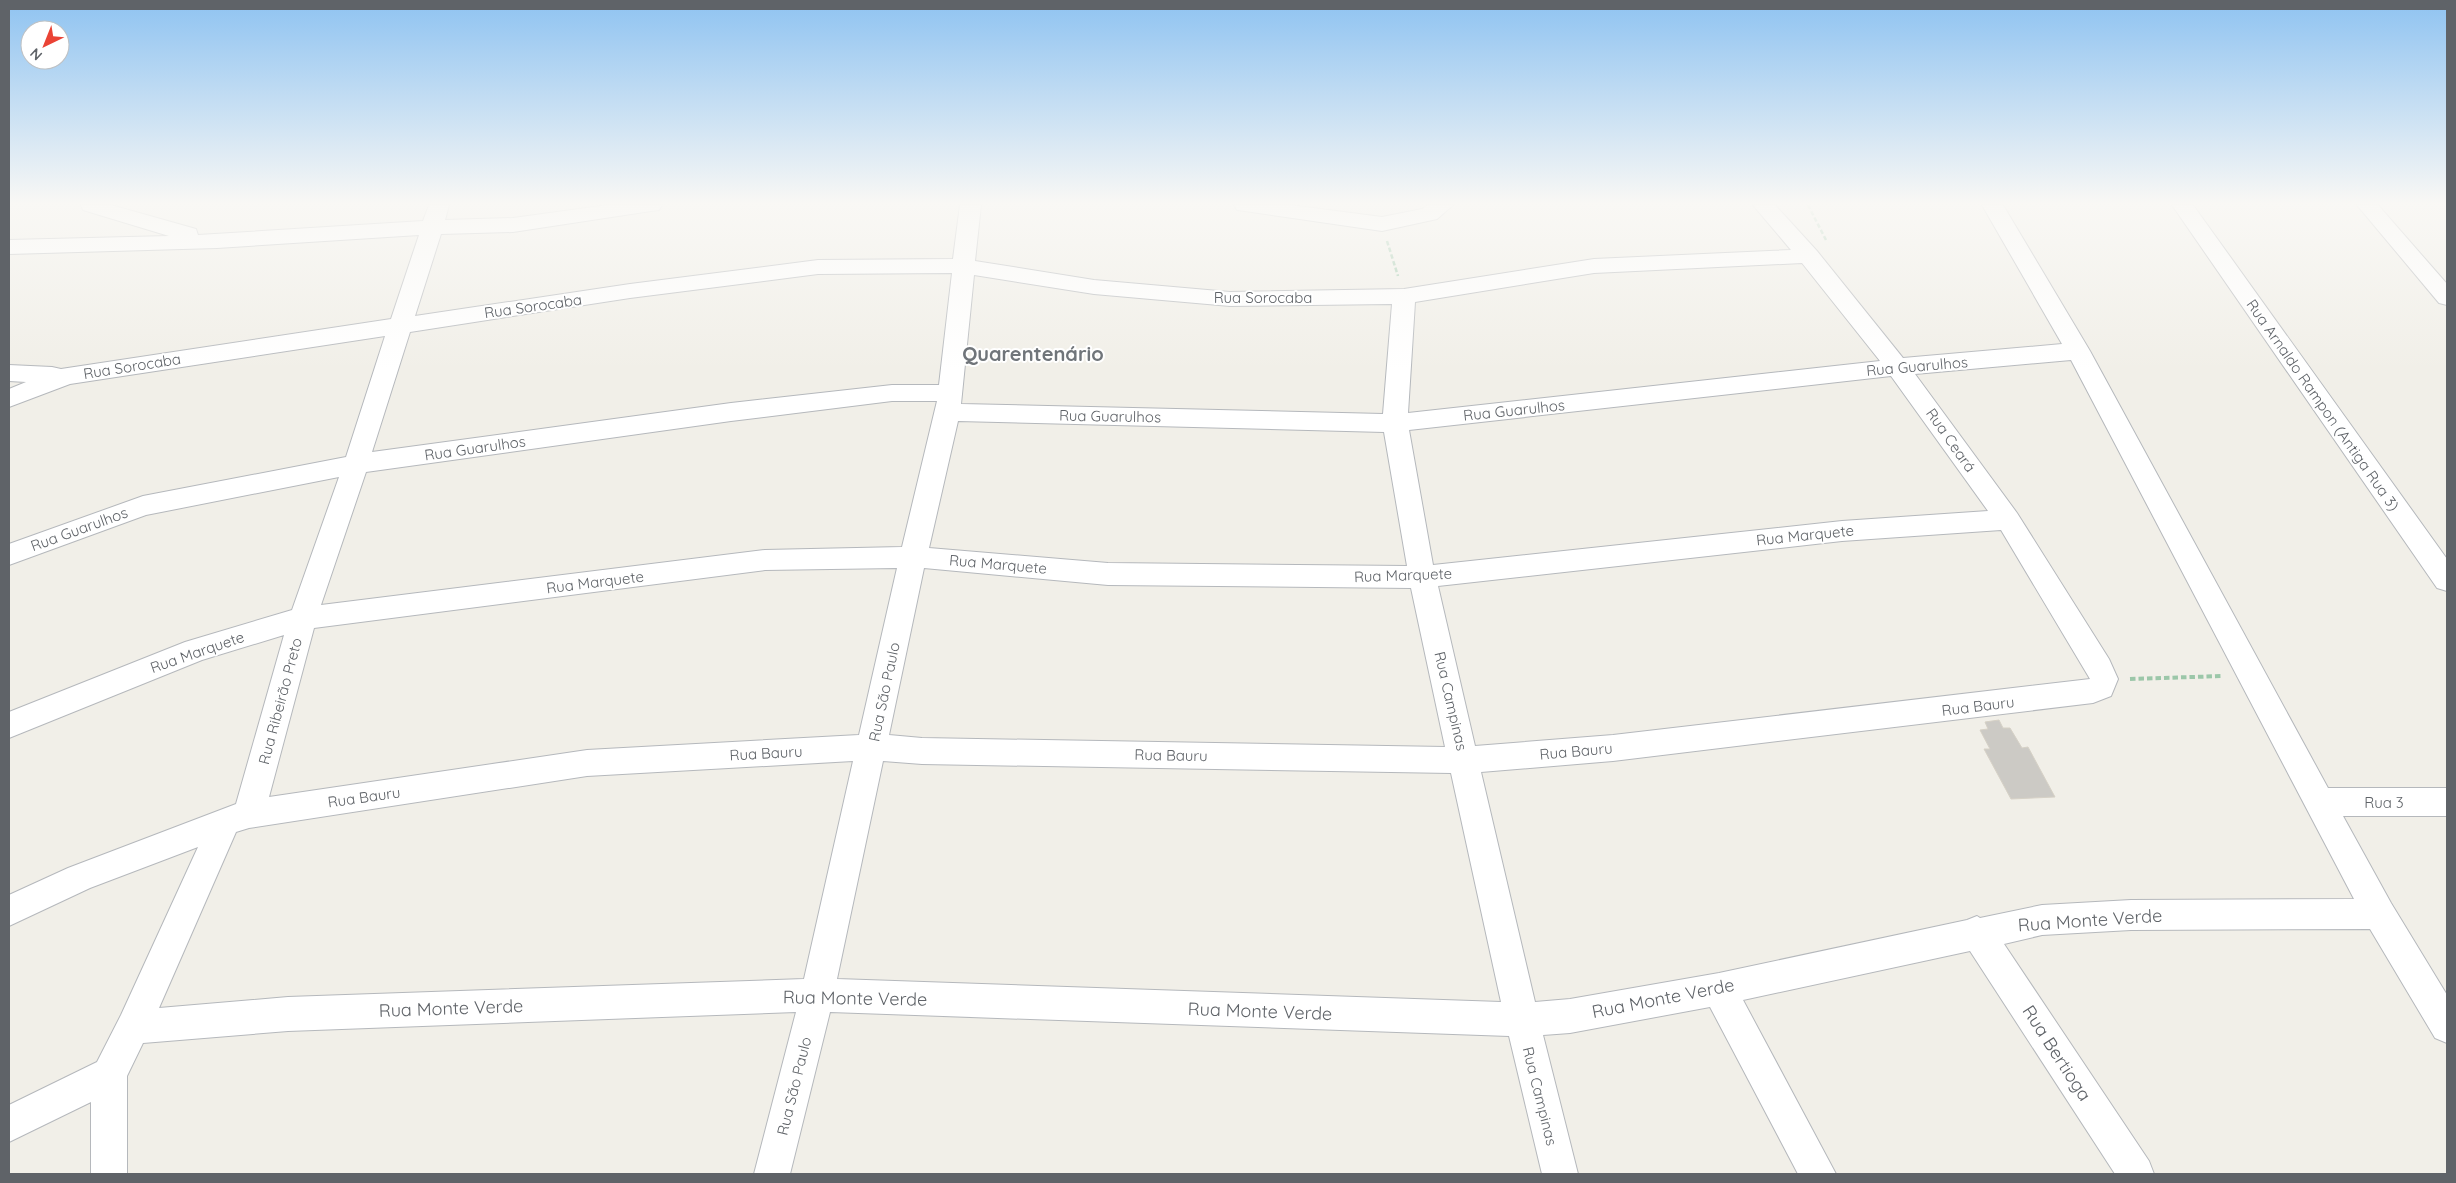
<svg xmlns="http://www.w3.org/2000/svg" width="2456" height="1183" viewBox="0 0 2456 1183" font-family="Quicksand,sans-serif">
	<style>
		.building { fill: #cccac5; stroke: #d6d1c6 }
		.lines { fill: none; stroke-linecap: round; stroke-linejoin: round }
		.street-casing { stroke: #b5b8bc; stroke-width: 2 }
		.path-far1 { stroke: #9cc7a9; stroke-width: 2.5; stroke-dasharray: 4.5 2.5; stroke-linecap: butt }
		.path { stroke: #9cc7a9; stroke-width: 4; stroke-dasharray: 5.5 3; stroke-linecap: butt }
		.street { fill: #fff; fill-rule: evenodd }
		.labels { text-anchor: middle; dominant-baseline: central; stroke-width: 4; stroke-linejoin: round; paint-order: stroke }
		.street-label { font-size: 15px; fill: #5f6368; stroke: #fff }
		.near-street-label { font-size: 18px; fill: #5f6368; stroke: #fff }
		.district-label { font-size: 20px; font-weight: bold; fill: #70757a; stroke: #fff }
	</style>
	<rect width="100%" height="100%" fill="#f1efe8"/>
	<path class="building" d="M1999 720 2003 728H2010L2022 748 2028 747 2055 797 2011 799 1984 749H1990L1980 730 1988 729 1985 722Z"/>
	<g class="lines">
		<defs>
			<path id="street" d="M81 205H111L196 229 198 235 423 221 429 205H449L445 220 513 218 608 205H662L659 210 651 211 513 232 441 234 415 316 630 284 818 260 953 259 960 205H981L975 261 1094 280 1230 292 1404 289 1594 259 1791 250 1753 205H1775L1817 251 1903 358 2062 344 1982 205H2003L2090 351 2328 788H2447V816H2343L2391 903 2447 995V1043L2435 1038 2370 929 2131 930 2042 935 2004 944 2149 1161 2154 1174H2115L1970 951 1743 1000 1836 1174H1798L1710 1007 1570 1033 1543 1035 1578 1174H1542L1509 1036 830 1012 790 1174H754L796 1012 288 1031 143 1043 127 1076V1174H91V1102L9 1142V1105L97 1062 121 1015 198 847 90 888 9 926V895L68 868 236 804 284 635 202 660 9 738V712L185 642 292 610 339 477 146 515 9 565V544L143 496 346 457 385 336 70 384 9 407V389L26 382 9 381V365L52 367 61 369 391 319 419 235 217 248 9 254V240L169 236 83 210ZM1802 263 1880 361 1408 413 1415 302 1594 273ZM952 273 939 385H892L731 403 372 452 410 332 630 298 818 274ZM974 275 1094 294 1230 306 1392 304 1383 414 961 404ZM2071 360 2354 899 2131 900 2042 905 1980 918 1977 916 1967 920 1719 973 1570 999 1535 1002 1481 772 1613 761 2093 703 2111 696 2118 679 2109 659 2017 513 1915 374ZM1891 376 1988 511 1842 521 1433 565 1409 430ZM892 401H937L902 547 765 550 321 605 366 472 731 421ZM958 421 1384 432 1407 566 1108 563 929 548ZM2001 530 2090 679 1613 735 1475 746 1438 586 1842 541ZM897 568 859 735 587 750 269 797 314 628 765 570ZM924 568 1108 585 1411 588 1445 747 922 738 889 735ZM853 761 804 979 288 997 159 1008 236 832 249 828 587 776ZM883 761 922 764 1451 773 1501 1002 837 979Z
				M1234 205H1290L1382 217 1422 209 1428 205H1453L1437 219 1382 231 1245 211 1237 210Z
				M2172 205H2193L2447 559V591L2437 588Z
				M2357 205H2378L2447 284V305L2439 303Z"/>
		</defs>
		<use href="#street" class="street-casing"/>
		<path class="path-far1" d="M1808 205 1826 240
			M1387 241 1398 276"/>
		<path class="path" d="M2130 679 2223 676"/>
		<use href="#street" class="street"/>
	</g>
	<linearGradient id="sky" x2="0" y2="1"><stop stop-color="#8fc3f1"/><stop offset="0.55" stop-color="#f9f8f5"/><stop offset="1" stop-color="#f9f8f5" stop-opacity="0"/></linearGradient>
	<rect width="2456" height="370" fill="url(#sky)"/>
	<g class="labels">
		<g class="street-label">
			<text x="1263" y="297">Rua Sorocaba</text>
			<text transform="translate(533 306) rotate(-8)">Rua Sorocaba</text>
			<text transform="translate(132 366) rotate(-9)">Rua Sorocaba</text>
			<text transform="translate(1917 366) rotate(-5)">Rua Guarulhos</text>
			<text transform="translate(2323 405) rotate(55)">Rua Arnaldo Rampon (Antiga Rua 3)</text>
			<text transform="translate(1514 410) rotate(-6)">Rua Guarulhos</text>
			<text transform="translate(1110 416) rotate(1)">Rua Guarulhos</text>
			<text transform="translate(1951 440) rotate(55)">Rua Ceará</text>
			<text transform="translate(475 448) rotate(-8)">Rua Guarulhos</text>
			<text transform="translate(79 529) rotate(-20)">Rua Guarulhos</text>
			<text transform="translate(1805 535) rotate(-6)">Rua Marquete</text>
			<text transform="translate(998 564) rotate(5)">Rua Marquete</text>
			<text transform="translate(1403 575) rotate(-2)">Rua Marquete</text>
			<text transform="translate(595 582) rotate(-7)">Rua Marquete</text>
			<text transform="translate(197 652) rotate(-19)">Rua Marquete</text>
			<text transform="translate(884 692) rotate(-78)">Rua São Paulo</text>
			<text transform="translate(280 701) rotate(-75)">Rua Ribeirão Preto</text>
			<text transform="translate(1451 701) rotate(77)">Rua Campinas</text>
			<text transform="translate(1978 706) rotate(-7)">Rua Bauru</text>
			<text transform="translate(1576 751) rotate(-5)">Rua Bauru</text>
			<text transform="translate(766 753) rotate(-3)">Rua Bauru</text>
			<text transform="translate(1171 755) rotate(1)">Rua Bauru</text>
			<text transform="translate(364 797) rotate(-8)">Rua Bauru</text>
			<text x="2384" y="802">Rua 3</text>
			<text transform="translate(794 1086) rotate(-76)">Rua São Paulo</text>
			<text transform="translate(1540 1096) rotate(76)">Rua Campinas</text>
		</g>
		<g class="near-street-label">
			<text transform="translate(2090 920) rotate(-4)">Rua Monte Verde</text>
			<text transform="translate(855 998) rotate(1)">Rua Monte Verde</text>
			<text transform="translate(1663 998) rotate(-11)">Rua Monte Verde</text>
			<text transform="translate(451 1008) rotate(-2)">Rua Monte Verde</text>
			<text transform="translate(1260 1011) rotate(2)">Rua Monte Verde</text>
			<text transform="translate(2057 1053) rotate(57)">Rua Bertioga</text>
		</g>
		<g class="district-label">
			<text x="1033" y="353">Quarentenário</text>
		</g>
	</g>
	<rect width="2456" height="1183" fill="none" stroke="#5f6368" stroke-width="20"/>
	<g transform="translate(45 45) rotate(223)"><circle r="24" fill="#ffffff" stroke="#bfc1c3"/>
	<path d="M0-4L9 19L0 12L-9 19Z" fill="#ea4335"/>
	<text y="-8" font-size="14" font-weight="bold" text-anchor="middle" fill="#5f6368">N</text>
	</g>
</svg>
